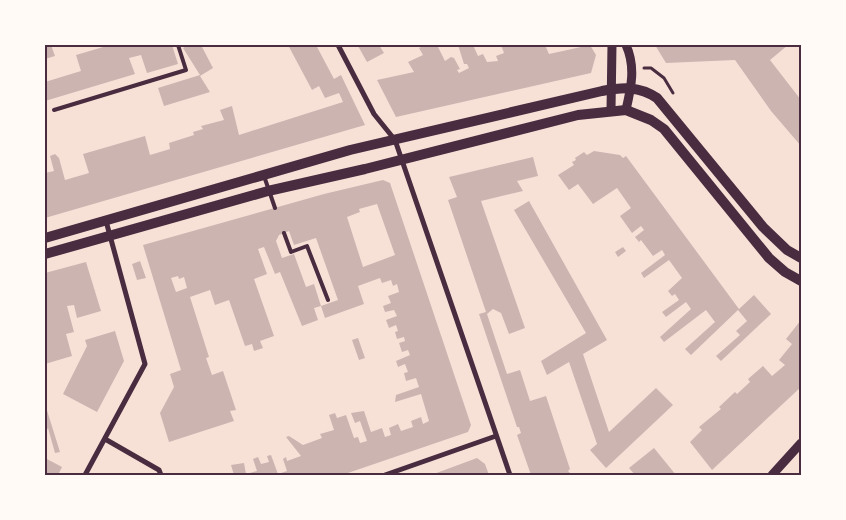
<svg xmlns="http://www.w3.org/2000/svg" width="846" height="520" viewBox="0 0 846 520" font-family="'Source Sans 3',sans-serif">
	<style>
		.building { fill: #ccb4b1; fill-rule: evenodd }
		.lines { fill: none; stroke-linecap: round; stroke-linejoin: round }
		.path { stroke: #4a2c40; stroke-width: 3 }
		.service { stroke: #4a2c40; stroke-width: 4 }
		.minor { stroke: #4a2c40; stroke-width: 5 }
		.tertiary { stroke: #4a2c40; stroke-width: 9 }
		.secondary { stroke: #4a2c40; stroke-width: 10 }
		.neatline { fill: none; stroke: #4a2c40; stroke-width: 2 }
	</style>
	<rect width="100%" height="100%" fill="#f7e1d7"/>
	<path class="building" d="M45 45H51L55 56 45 59Z
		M110 45H172L178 64 147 73 141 55 129 58 135 74 45 101V82L81 71 76 55Z
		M188 45H201L213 68 200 76 210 92 164 106 158 88 200 75 183 48Z
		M288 45H316L334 79 341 75 365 125 45 218V173L54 171 50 156 55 154 59 158 65 180 89 173 83 154 145 136 150 155 170 149 169 143 194 135 193 132 203 129 201 126 224 120 220 110 232 106 239 135 343 102 339 93 325 98 319 86 312 90Z
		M360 45H379L384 53 367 62 358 46Z
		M425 45H437L445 61 451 57 454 58 460 69 457 70 459 73 469 68 467 64H464L458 45H473L478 56 483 54 487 62 498 61 496 56 504 53 501 45H545L549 54 590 45 596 55 591 73 396 117 377 80 414 72 408 62 423 55 419 48Z
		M655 45H788L770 60 801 100V146L771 111 735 60 666 63Z
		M594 151 620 155 623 158 626 156 739 309 754 295 771 314 721 361 716 356 740 335 736 331 747 321 738 310 691 355 685 349 715 322 706 310 664 342 660 337 691 309 686 302 666 317 662 312 679 300 675 294 672 296 668 291 682 278 669 260 644 278 641 273 665 255 662 250 653 256 641 240 639 242 635 237 644 230 641 226 632 233 620 216 631 208 617 188 593 204 578 184 569 190 558 175 574 165 572 162 576 160 575 158 584 152 587 155Z
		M533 157 538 176 517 181 523 191 481 201 525 328 509 334 501 313 493 309 487 314 507 374 520 370 530 401 546 396 570 469 568 471 572 475H531L517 435 521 433 519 427H517L479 314 486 312 448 200 457 197 449 177Z
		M383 180 390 183 471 425 468 432 342 475H234L231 465 244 463 246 474 257 471 253 459 258 457 261 464 269 462 267 456 271 455 278 474 287 471 283 459 286 457 287 461 301 456 286 437 289 436 303 445 322 438 320 434 334 430 329 415 335 413 337 418 346 415 354 438 358 437 360 443 367 441 360 421 355 423 351 413 364 411 371 432 382 428 385 437 391 435 389 428 398 424 401 431 413 427 411 421 421 417 423 424 429 421 421 394 395 402 396 395 419 387 416 378 406 381 404 373 408 372 405 364 398 367 396 361 410 355 408 350 402 352 399 343 405 341 404 337 397 339 395 332 398 331 396 325 389 328 386 320 397 316 394 310 385 312 383 306 391 303 388 296 399 292 397 284 393 286 391 280 382 283 380 278 358 286 364 304 325 318 321 306 314 308 318 320 302 326 280 272 275 274 264 247 258 249 267 274 254 279 274 336 260 341 263 348 254 351 252 344 245 346 229 300 215 305 210 290 190 297 209 357 206 358 212 375 223 371 236 410 230 411 234 421 169 442 160 413 174 387 170 374 181 370 143 245 324 194ZM377 204 395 255 363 267 347 217 360 212 359 209ZM289 231 294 245 316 238 338 300 321 306 314 284 306 287 294 254 282 258 276 241 279 235ZM178 276 179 279 184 277 187 288 176 292 171 278Z
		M529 201 607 340 583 354 609 432 656 388 673 405 606 468 590 450 597 444 569 362 547 375 541 361 586 333 514 210Z
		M623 247 626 251 618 257 615 252Z
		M140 261 146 278 137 280 132 264Z
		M86 262 101 311 77 318 74 305 67 306 74 332 66 334 72 356 45 364V306H47L45 299V273Z
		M801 320V387L712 470 690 442 702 430 699 427 721 409 719 407 735 392 737 394 750 382 748 379 763 366 772 376 785 365 779 360 792 344 786 339Z
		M115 331 124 361 97 412 63 394 87 346 85 340Z
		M358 338 365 358 359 360 352 340Z
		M45 404 60 452 55 453 48 428 45 434Z
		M654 448 676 475H635L629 468Z
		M45 458 62 467 58 475H45Z
		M477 458 485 464 489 475H431Z"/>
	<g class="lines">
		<path class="path" d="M644 68H651L664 78 673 93"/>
		<path class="service" d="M54 110 186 70 178 45
			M264 176 275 208
			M284 233 291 252 307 246 328 300"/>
		<path class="minor" d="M338 45 374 114 395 140 510 475
			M105 439 159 470 161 475
			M85 475 145 364 106 221
			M385 475 496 436"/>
		<path class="tertiary" d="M611 110 612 45
			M626 110C631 88 636 67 626 45
			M772 475 801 443"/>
		<path class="secondary" d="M45 238 350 150 602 91C623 87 639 86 657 98L763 227 787 250 801 258
			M45 254 268 191 365 169 578 115 626 110 651 120 664 129 769 258 785 272 801 281"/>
	</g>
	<rect width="846" height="520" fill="none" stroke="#fffaf5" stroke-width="92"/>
	<rect x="46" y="46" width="754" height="428" class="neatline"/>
</svg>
